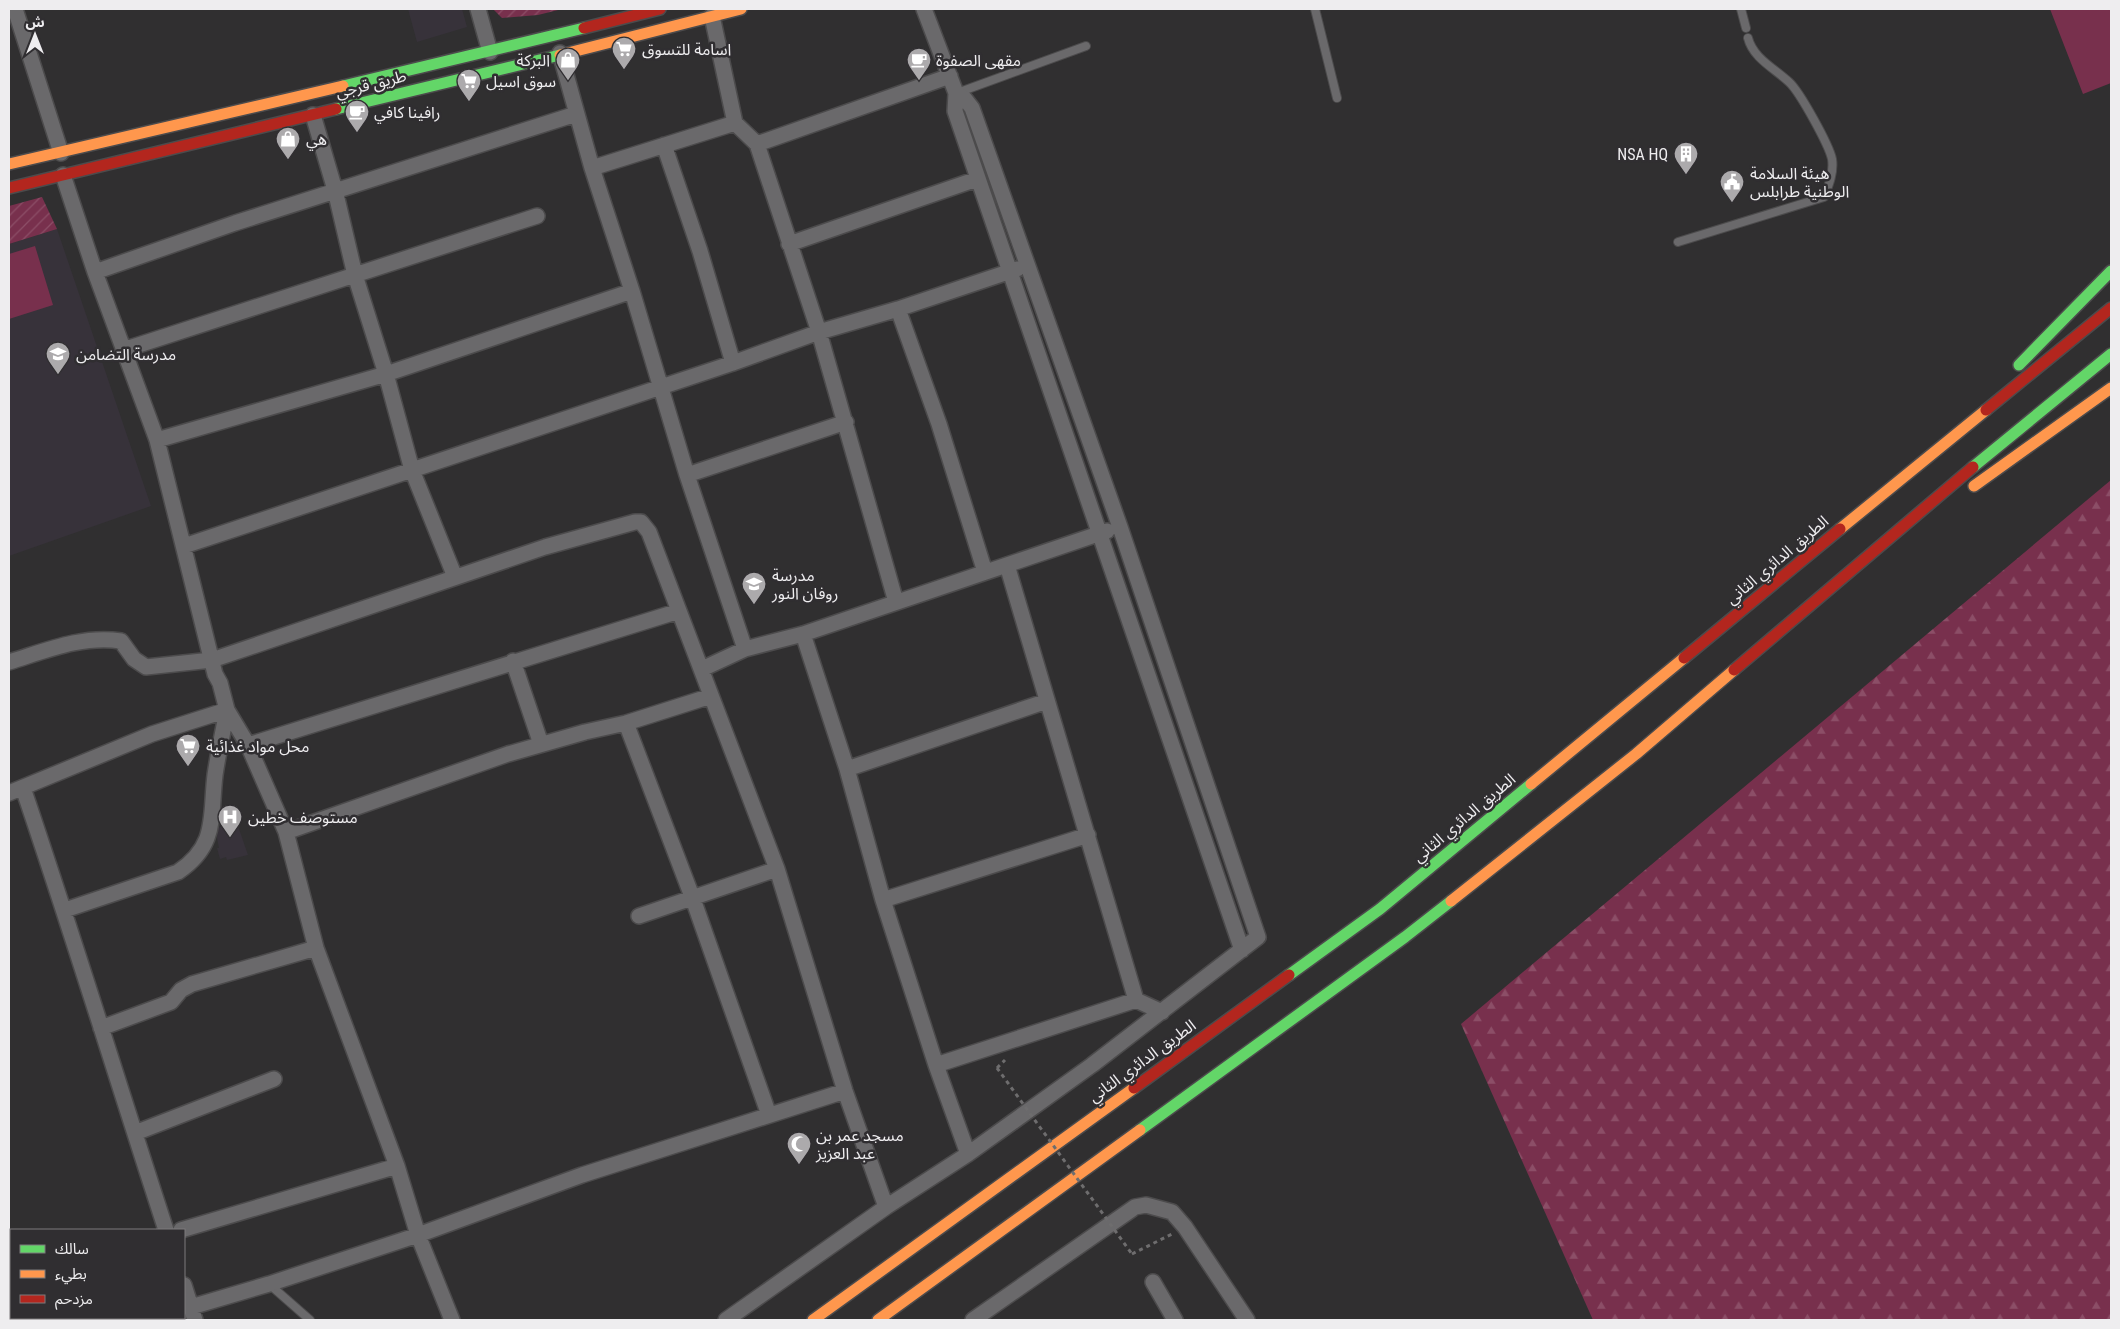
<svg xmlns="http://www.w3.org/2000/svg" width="2120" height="1329" viewBox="0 0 2120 1329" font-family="'Roboto Condensed','Noto Sans Arabic',sans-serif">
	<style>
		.built { fill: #37323a }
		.grass { fill: #78304d }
		.forest { fill: url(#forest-firs) }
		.garden { fill: url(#garden-furrows) }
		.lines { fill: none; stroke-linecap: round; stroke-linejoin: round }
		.lane-casing { stroke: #4c4b4c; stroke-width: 10 }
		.street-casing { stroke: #4c4b4c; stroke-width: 18 }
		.fast-casing { stroke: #4c4b4c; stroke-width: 14 }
		.slow-casing { stroke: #4c4b4c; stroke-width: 14 }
		.jam-casing { stroke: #4c4b4c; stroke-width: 14 }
		.path { stroke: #6e6d6e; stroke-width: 3; stroke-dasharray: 4 4; stroke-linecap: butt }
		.lane { stroke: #6a696b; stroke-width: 8 }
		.street { stroke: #6a696b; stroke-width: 15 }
		.fast { stroke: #63d668; stroke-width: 11 }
		.slow { stroke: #ff974d; stroke-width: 11 }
		.jam { stroke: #b3261e; stroke-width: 11 }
		.path-bridge { stroke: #6e6d6e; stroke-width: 3; stroke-dasharray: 4 4; stroke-linecap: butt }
		.labels { text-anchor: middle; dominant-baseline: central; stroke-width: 5; stroke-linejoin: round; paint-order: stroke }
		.poi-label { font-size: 16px; fill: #eeedef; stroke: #302e31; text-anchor: start }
		.street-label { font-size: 16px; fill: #eeedef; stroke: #302e31 }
	</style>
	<defs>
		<pattern id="forest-firs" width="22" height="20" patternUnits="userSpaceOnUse" patternTransform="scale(1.25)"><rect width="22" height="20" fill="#78304d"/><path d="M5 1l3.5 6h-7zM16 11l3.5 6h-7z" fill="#8c4e67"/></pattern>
		<pattern id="garden-furrows" width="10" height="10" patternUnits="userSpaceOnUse" patternTransform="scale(1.25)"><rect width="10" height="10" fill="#78304d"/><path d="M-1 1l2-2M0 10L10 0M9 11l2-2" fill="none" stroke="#8c4e67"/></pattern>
	</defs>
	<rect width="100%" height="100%" fill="#302f30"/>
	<path class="built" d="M408 9H462L467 27 417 42Z
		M57 229 151 506 9 556V244Z
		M237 823 248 855 227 860 226 857 220 859 217 848H219L215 828Z"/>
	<path class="grass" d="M2050 9H2111V83L2083 94Z
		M35 246 53 305 9 319V254Z"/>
	<path class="forest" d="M2111 480V1320H1593L1461 1024Z"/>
	<path class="garden" d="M493 9H562L538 15 502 18Z
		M42 197 57 229 9 244V206Z"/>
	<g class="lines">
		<defs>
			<path id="lane" d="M1315 9 1337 98
				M1741 9 1746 28
				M957 93 1086 46
				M1678 242 1824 197C1829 185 1834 172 1832 159 1829 145 1800 92 1789 82 1774 68 1753 58 1748 38
				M269 1284 310 1320"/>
			<path id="street" d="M15 9 61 153
				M478 9 490 52
				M924 9 956 93 955 111 1242 950
				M712 16 735 123 757 144 819 332 896 602
				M560 53 592 168 632 291 687 475 745 649
				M313 115 335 190 355 275 386 374 412 470 455 577
				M757 144 950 76
				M664 145 700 251 733 363
				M592 168 735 123
				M63 175 95 272 157 440 215 674 220 683 227 710 248 745 286 832 316 948 397 1166 418 1235 452 1320
				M789 244 977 179
				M95 272 235 223 576 114
				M898 309 939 424 985 572
				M123 350 537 216
				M157 440 386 374 632 291
				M687 475 846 422
				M184 546 733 363 819 332 898 309 1017 269
				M1007 565 1136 1000 1162 1012
				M803 634 847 769 883 900 936 1065 968 1154
				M513 661 541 744
				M9 662C45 651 82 635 121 641L134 659 146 667 212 660 545 547 635 522H641L649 532 777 869 845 1091 886 1207
				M702 669 745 649 803 634 1107 531
				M626 723 693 899 769 1115
				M248 745 679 611
				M847 769 1047 701
				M23 788C73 935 118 1083 166 1230
				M9 793 152 734 227 710
				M286 832 508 754 585 732 626 723 711 696
				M883 900 1088 835
				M65 910 178 872C218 845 210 817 215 775 218 754 223 732 227 710
				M639 916 777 869
				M101 1028 171 1002 181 990 192 984 316 948
				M936 1065 1136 1000
				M135 1133 274 1079
				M181 1230 397 1166
				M1153 1282 1175 1320
				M9 1283 11 1282
				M184 1285 195 1320
				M191 1307 269 1284 418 1235 582 1175 845 1091
				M726 1320 886 1207 968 1154 1092 1065 1258 937 1120 527 972 108 965 99 956 93
				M973 1320 1135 1207 1146 1205 1172 1212 1185 1227 1247 1320"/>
			<path id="fast" d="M343 86 584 28
				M336 109 560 55
				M2019 365 2111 271
				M1973 467 2111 354
				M1289 975 1380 909 1531 784
				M1140 1130 1405 937 1451 901"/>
			<path id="slow" d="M560 55 741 9
				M9 164 343 86
				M1974 486 2111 388
				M1840 529 1986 410
				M1531 784 1684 658
				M1451 901 1636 754 1734 670
				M813 1320 1134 1088
				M878 1320 1140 1130"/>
			<path id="jam" d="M584 28 660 9
				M9 188 336 109
				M1986 410 2111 308
				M1684 658 1840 529
				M1734 670 1973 467
				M1134 1088 1289 975"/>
		</defs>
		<use href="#lane" class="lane-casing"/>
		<use href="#street" class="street-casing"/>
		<use href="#fast" class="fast-casing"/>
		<use href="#slow" class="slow-casing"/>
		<use href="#jam" class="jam-casing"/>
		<path class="path" d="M997 1068 1005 1060
			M1132 1254 1172 1234"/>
		<use href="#lane" class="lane"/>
		<use href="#street" class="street"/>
		<use href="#fast" class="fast"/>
		<use href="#slow" class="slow"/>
		<use href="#jam" class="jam"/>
		<path class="path-bridge" d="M997 1068 1132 1254"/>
	</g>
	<defs>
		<symbol id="supermarket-pin" viewBox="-11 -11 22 30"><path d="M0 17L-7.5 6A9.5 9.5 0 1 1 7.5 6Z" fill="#acaaac" stroke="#302e31"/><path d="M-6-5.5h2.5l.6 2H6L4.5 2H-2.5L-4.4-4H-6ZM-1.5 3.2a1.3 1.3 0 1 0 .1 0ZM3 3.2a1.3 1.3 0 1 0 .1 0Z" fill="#fff"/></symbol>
		<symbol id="shop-pin" viewBox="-11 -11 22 30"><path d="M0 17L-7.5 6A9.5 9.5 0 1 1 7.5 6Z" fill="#acaaac" stroke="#302e31"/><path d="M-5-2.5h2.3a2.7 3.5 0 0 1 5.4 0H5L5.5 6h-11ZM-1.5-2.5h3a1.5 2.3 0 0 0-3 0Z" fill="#fff"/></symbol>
		<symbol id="cafe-pin" viewBox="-11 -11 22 30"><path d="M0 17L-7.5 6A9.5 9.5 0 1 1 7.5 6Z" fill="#acaaac" stroke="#302e31"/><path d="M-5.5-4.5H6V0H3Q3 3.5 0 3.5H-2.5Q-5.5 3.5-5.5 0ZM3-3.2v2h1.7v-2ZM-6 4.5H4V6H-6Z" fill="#fff"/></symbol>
		<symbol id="building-pin" viewBox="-11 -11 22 30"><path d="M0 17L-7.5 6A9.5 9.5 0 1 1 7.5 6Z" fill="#acaaac" stroke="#302e31"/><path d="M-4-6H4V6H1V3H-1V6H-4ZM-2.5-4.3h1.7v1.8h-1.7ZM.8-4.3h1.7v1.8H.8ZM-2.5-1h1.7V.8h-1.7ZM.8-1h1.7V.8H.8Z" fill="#fff"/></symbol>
		<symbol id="civic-pin" viewBox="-11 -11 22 30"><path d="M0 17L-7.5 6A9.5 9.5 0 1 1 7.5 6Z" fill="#acaaac" stroke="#302e31"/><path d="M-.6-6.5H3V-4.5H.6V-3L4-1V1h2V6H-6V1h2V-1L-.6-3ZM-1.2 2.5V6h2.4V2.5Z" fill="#fff"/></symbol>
		<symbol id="school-pin" viewBox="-11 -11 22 30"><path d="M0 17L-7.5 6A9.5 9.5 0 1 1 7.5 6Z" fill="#acaaac" stroke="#302e31"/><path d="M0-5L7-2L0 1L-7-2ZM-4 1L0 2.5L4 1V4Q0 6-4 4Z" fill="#fff"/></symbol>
		<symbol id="hospital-pin" viewBox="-11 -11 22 30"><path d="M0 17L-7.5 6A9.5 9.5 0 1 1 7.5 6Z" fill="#acaaac" stroke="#302e31"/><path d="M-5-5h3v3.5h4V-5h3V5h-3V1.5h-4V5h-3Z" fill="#fff"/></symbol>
		<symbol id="mosque-pin" viewBox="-11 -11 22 30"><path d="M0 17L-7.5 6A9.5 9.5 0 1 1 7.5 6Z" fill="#acaaac" stroke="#302e31"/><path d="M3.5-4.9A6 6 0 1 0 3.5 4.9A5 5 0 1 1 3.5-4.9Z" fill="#fff"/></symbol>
	</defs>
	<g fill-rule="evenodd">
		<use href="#supermarket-pin" x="610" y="35" width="28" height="38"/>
		<use href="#shop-pin" x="554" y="46" width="28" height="38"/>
		<use href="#cafe-pin" x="905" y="46" width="28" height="38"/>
		<use href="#supermarket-pin" x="455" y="67" width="28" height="38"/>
		<use href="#cafe-pin" x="343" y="98" width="28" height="38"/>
		<use href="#shop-pin" x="274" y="125" width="28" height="38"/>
		<use href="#building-pin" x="1672" y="140" width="28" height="38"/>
		<use href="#civic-pin" x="1718" y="168" width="28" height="38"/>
		<use href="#school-pin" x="44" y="340" width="28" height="38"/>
		<use href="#school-pin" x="740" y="570" width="28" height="38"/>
		<use href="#supermarket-pin" x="174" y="732" width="28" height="38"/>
		<use href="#hospital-pin" x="216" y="803" width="28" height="38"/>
		<use href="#mosque-pin" x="785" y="1130" width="28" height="38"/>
	</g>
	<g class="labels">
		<g class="poi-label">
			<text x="642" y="49">اسامة للتسوق</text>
			<text x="550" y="60" text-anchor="end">البركة</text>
			<text x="936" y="60">مقهى الصفوة</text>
			<text x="486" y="81">سوق اسيل</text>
			<text x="374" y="112">رافينا كافي</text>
			<text x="306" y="139">هي</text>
			<text x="1668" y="154" text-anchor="end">NSA HQ</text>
			<text x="1750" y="173">هيئة السلامة<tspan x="1750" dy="18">الوطنية طرابلس</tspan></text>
			<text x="76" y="354">مدرسة التضامن</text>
			<text x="772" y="575">مدرسة<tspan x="772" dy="18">روفان النور</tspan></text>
			<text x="206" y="746">محل مواد غذائية</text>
			<text x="248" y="817">مستوصف خطين</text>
			<text x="816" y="1135">مسجد عمر بن<tspan x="816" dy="18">عبد العزيز</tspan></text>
		</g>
		<g class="street-label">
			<text transform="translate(371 84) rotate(-14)">طريق قرجي</text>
			<text transform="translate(1777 560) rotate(-40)">الطريق الدائري الثاني</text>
			<text transform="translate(1464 818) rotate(-40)">الطريق الدائري الثاني</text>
			<text transform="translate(1142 1061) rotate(-36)">الطريق الدائري الثاني</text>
		</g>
	</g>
	<rect width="2120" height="1329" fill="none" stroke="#eeedef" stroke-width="20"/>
	<rect x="10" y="1229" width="175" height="90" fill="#302e31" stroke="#7c7a7d"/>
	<rect x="20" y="1245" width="25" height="8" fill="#63d668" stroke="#7c7a7d"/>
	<text x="55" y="1254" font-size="15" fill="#eeedef">سالك</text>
	<rect x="20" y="1270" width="25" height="8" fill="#ff974d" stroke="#7c7a7d"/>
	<text x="55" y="1279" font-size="15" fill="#eeedef">بطيء</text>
	<rect x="20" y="1295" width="25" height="8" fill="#b3261e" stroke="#7c7a7d"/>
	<text x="55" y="1304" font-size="15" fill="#eeedef">مزدحم</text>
	<g transform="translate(35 35)" stroke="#302e31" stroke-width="4" paint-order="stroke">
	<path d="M0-4L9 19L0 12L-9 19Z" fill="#eeedef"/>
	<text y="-8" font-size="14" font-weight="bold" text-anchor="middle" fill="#eeedef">ش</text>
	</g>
</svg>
